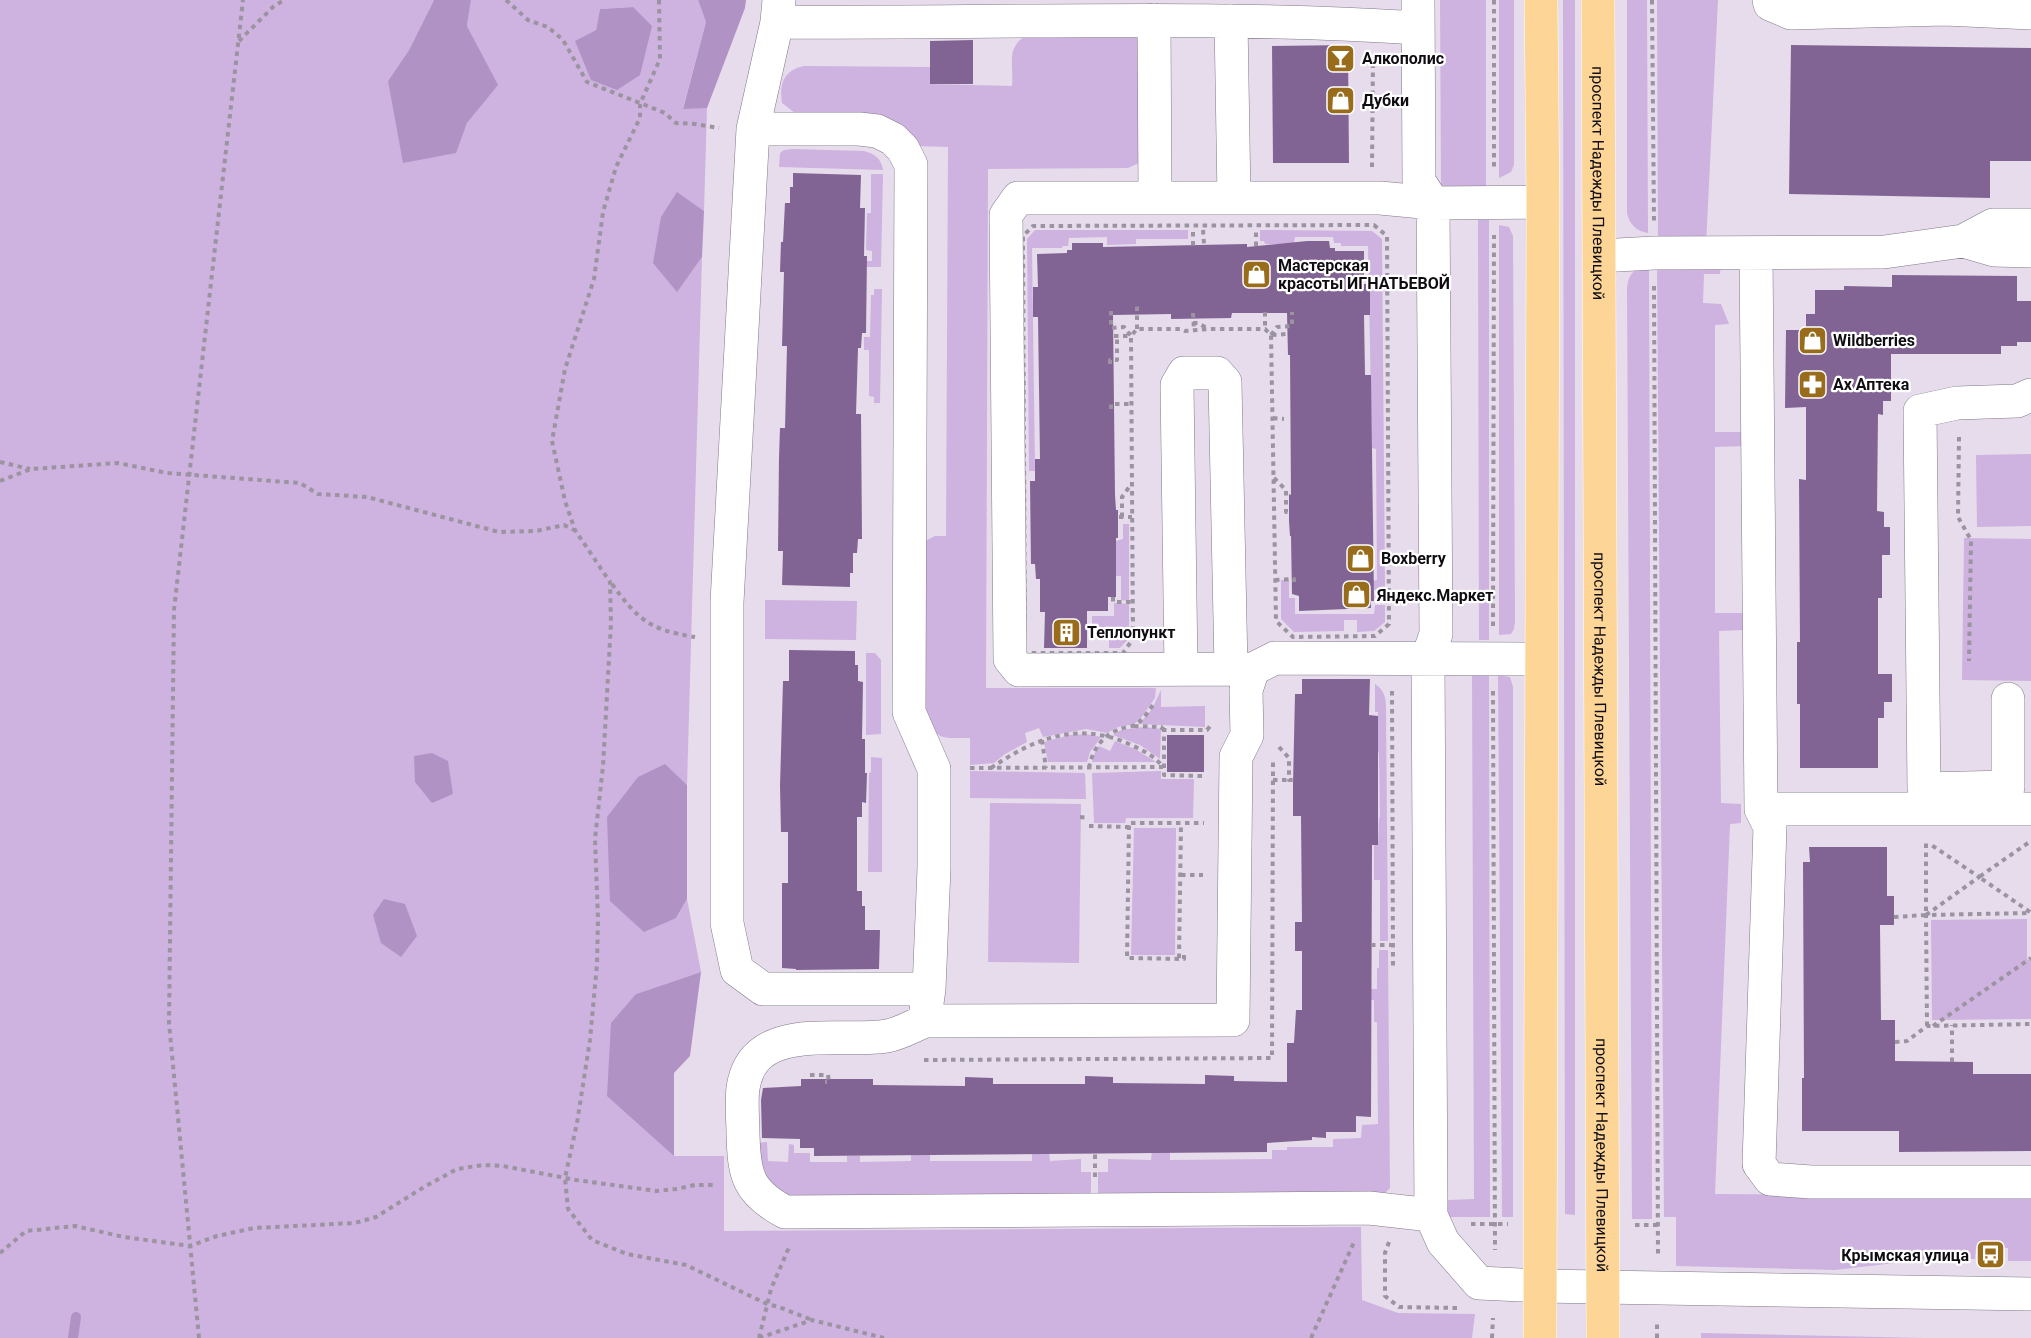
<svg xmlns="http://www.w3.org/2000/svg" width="2031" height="1338" viewBox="0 0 2031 1338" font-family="Roboto,sans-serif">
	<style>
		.green { fill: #ceb2df; fill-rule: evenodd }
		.forest { fill: #b192c5 }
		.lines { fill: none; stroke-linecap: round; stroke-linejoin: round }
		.stream { stroke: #b192c5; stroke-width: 10 }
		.building { fill: #826494 }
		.minor-casing { stroke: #817987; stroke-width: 34 }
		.major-casing { stroke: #fff; stroke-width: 34 }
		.path { stroke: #9b94a0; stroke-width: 4; stroke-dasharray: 4.5 4.5; stroke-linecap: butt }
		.minor { stroke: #fff; stroke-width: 33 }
		.major { stroke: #fdd697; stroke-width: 33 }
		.labels { text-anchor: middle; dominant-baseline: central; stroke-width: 4.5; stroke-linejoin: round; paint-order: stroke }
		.poi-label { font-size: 16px; font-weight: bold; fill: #100d12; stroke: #fff; text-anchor: start }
		.street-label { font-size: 16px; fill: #100d12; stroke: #fff }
	</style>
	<rect width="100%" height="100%" fill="#e6dcec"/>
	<path class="green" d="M0 0H434L409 50 388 81 455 153 467 123 497 85 467 26 471 0H698L706 22 683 108H707L704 211 678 193 677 291 702 257 687 785 664 765 676 918 687 899 701 972 636 994 674 1156H724V1231L1361 1227 1362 1300 1398 1313 1475 1314 1472 1338H0ZM632 7 651 26 576 41 596 30 600 9Z
		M1440 0H1486V186H1441Z
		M1499 0H1514V165L1511 172 1499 178Z
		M1563 0H1575V1215L1565 1214Z
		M1627 0H1647L1648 233C1636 231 1630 225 1627 213Z
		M1657 0H1718L1706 245H1658Z
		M1033 31 1137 35 1140 39 1139 163 1128 168 988 169 986 688H1156L1155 698 1141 718 1134 724 1118 727 1107 733 1086 729 1043 737 1039 728 1025 733 1027 742 1005 754 994 763 970 765V738C940 738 940 741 923 716V542L935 536H946L948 147 915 146 795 113 782 103C779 84 784 70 804 66L930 67 931 84 1012 86C1014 58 1004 47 1033 31Z
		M793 149 864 151C875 154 881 158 883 170L779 167 780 153 784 150Z
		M871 174H883L881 267H867V261H872V251L866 250 867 213H871Z
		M1478 220H1489V640H1479Z
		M1499 225 1509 227 1513 236 1515 621 1514 629 1511 634 1499 635Z
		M1035 230H1188V239H1136V244L1107 245V237L1069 238 1068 246H1063L1062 248H1032L1035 471H1029L1027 239Z
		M1260 230 1372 231 1382 239 1385 589 1370 590V581L1377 580 1376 449 1372 448 1368 246H1341V243H1334L1333 237H1295L1294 244H1265L1264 241H1260Z
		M1657 262H1721L1720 274H1704L1703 303 1721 304 1729 324 1715 325V432H1745V446L1715 447V613H1746L1745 630 1719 631 1721 803 1741 804V823L1730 824 1715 1194 2031 1197V1261H2008V1248H1976L1975 1259 1937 1258 1835 1270 1676 1266V1217H1664Z
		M1649 267 1652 1219H1632L1627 288C1629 273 1634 268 1649 267Z
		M874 289H882L880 403H874V397L869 396V350H864V337H870L871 295H874Z
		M2031 454V526L1977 527 1976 455Z
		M1123 524H1129V601L1121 600V576H1115L1113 542 1123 539Z
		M1964 538 2031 539V681L1962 680Z
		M1281 580H1289V598H1295V614H1374L1375 605H1385V622L1374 631 1357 632V620H1344V631L1294 632 1281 619Z
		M765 600 857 601 856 640 765 639Z
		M1114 603 1129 604V638L1120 648H1109V628H1092V616H1114Z
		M866 653H875L881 660V734L866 735Z
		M1472 671H1489L1490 1217H1448V1200L1474 1199Z
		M1498 675 1510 677 1513 687V1217H1502Z
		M1375 684C1384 690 1386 697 1386 708L1388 941H1380V880H1374V845H1378L1379 818H1380L1379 753 1378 752V712H1375Z
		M1161 690V707L1205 706V727L1139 724 1152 709Z
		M1144 727 1161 729 1160 759 1140 745 1113 735 1121 730Z
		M1086 734 1101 737 1090 752 1087 762H1048L1044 742 1070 735Z
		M1115 741 1135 749 1156 762H1092L1095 752 1099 746 1110 751Z
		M871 757 882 758V872H868L869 773 871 772Z
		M970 771 1085 773 1086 799 970 798Z
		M1161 771V779H1194L1193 818H1126L1125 823H1094L1092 773Z
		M990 803 1081 804 1079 963 988 962Z
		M1134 828H1176L1175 955H1131Z
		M2027 919V959L2031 961V1019L1932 1020 1931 920Z
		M1379 950H1388L1390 1188 1385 1193 1098 1197V1172H1108V1159L1151 1160 1152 1150 1170 1151V1160L1272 1159V1150H1287V1147H1333V1139L1361 1138 1362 1125 1378 1124 1377 1022H1374V1000H1370L1366 989H1377V968H1379Z
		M767 1142 768 1161 788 1162 789 1144 794 1145V1153H810V1162H847V1156H860V1162L911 1161V1152H930V1161H1032V1152H1049L1050 1161 1081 1159V1172H1091V1197H779L760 1174 757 1143Z
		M1701 1333 1924 1338H1701Z"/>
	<path class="forest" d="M434 0H471L467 26 498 85 467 123 456 153 403 163 388 81 409 50Z
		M698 0H746L745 8 707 108 683 109 706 22Z
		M633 7 652 26 640 75 617 90 591 80 575 41 596 30 600 9Z
		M677 192 704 211 702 257 677 292 653 263 661 217Z
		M432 753 448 761 453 794 432 803 415 782 414 756Z
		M665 764 687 785V899L676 918 644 932 610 901 607 817 638 777Z
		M384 899 405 904 417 936 401 957 381 943 373 915Z
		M701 972 690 1056 674 1073V1156L607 1096 611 1023 636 994Z"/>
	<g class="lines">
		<path class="stream" d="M73 1338 76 1317"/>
	</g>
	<path class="building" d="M973 40V84H930V41Z
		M1348 45 1349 163H1273L1272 46Z
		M1791 45 2031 48V161H1990V198L1789 194Z
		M793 173 861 175 860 208H865L864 256H867L866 333H862L861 348H858L856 414H861L862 539H858L857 553H853V573H850V587L782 585 783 551H778L779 458 780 428H785L787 346H782L784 272H780L781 242H783L785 203H790V187H793Z
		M1307 241H1329L1330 248H1335V251H1364V284H1370V315H1364L1365 375H1371L1374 601H1371V608L1299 611V596L1292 594 1291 536H1290L1289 521V494L1291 495 1290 355H1288L1287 313H1232L1231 318 1171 319V314L1113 315 1115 495 1116 510H1118V538H1116V597H1108V611H1087V648H1044L1045 612H1040V579H1036L1035 564H1031L1030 481H1035V459H1040L1038 317H1033V287H1038L1037 254 1067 253V250H1072V243H1103V247L1247 244V247Z
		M1892 275 2017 276V301H2031V342H2017V346H2001V354H1891V401H1883V415L1878 414 1877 511 1884 512V527H1890V555H1882V598H1878V674H1892V702H1884V718H1878V768H1800V704H1797V642H1800L1799 479 1806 480V407L1785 408 1786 330H1806V314H1815V290H1844V286L1892 287Z
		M789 650 855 651V665H858V681L863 682 862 739H865V773H867L866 803 862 802V817H857V891H862V906H865V930H880L879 969 796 970V969L782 968V883H788V832H781L780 786 783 681H789Z
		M1302 679H1370L1369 715 1378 716V845H1372L1371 1117 1356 1116V1132H1326V1138L1312 1137V1140L1267 1143V1152L814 1156V1148H800V1139L762 1138 761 1100 763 1088 801 1086V1079H873V1085L965 1086V1077L993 1078V1084H1085V1076L1113 1077V1083L1205 1084V1075L1234 1076V1081L1287 1082V1043H1294L1296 1010H1302V951H1295V922H1302L1301 816H1293V784L1295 694H1302Z
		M1167 735H1204V772H1167Z
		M1809 847H1887V896H1894V925H1880L1881 1020H1895V1061L1973 1062V1074H2031V1151L1899 1152V1131H1802V1078H1804L1803 862H1810Z"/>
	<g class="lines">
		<defs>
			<path id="minor" d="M779 0 777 22 753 129 727 602V923L737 970 763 989H929
				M1418 0 1419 181 1433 203 1436 634 1428 657 1431 1215
				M1769 0 1770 4 1791 13 1945 9V0
				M1945 9 2031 13
				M1154 20 1155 198
				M1231 21 1234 198
				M777 22C991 24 1205 14 1418 28
				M753 129H859L877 131 893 139 903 149 911 165 909 712 934 769V868L929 989 926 1010
				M1963 241 1994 250 2031 251
				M1756 253 1761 809H2031
				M1599 256 1654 253 1884 252 1963 241 1993 225H2031
				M1541 659 1275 658 1253 669 1019 670 1010 659 1006 215 1018 198H1380L1433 203 1543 202
				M1181 669 1177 385 1184 373H1217L1225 382 1231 668
				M1253 669 1246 690 1247 735 1236 757 1233 1020 925 1021C913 1026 899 1034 887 1036 840 1044 753 1019 743 1088 741 1103 743 1120 743 1134 744 1176 748 1192 785 1212L1369 1208 1431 1215 1443 1242 1479 1283 1540 1286 2031 1294
				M2008 699V787L1924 789 1920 411 1957 403 2017 401 2031 395
				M1761 809 1770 827 1759 1164 1770 1179 1811 1182H2031"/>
			<g id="major">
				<path id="s1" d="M1598 0 1603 1338"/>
				<path d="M1540 1338 1543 202 1541 0"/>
			</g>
		</defs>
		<use href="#minor" class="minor-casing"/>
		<use href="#major" class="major-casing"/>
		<path class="path" d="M506 0 528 20 548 27 563 40 587 82 665 113 676 123 695 124 719 128
			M659 0 660 59 640 104V118L616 167 603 212 594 279 565 369 552 441 565 501 575 530 610 582 611 623 603 766 595 839 598 919 597 964 590 1040 577 1123 565 1178 568 1209 592 1240 627 1254 686 1265 767 1304 779 1307 812 1320
			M1494 0V170
			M1652 0 1654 221
			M239 41 273 7 284 0
			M1372 167 1373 57
			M1374 225 1387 236 1389 624 1375 636 1293 637 1276 621 1271 335 1265 329H1208L1185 331 1180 329H1137L1131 336 1133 639 1123 653H1025L1023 236 1033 226Z
			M1203 230 1204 244
			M1193 232V246
			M1256 246V232
			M1654 286 1658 1256
			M1111 311V328L1124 327 1131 336
			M1265 312V329
			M1193 313 1194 331
			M1193 323H1198L1207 328
			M1137 329V305
			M1271 335 1277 327 1292 326V312
			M1272 335 1287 334
			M1114 336H1130
			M1110 364V360H1117V337
			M1111 409V404H1132
			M1273 418 1284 419
			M1959 437 1958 517 1971 540 1969 661
			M0 462 30 469
			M1274 478 1286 490V512H1289
			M0 481 31 469 118 463 167 473 300 483 318 494 367 497 499 532 536 531 564 525 574 530
			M1119 517H1132
			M1122 517V497L1132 483
			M1275 580 1294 579V582
			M612 584C638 620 650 630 695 637
			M1113 597V602H1133
			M1377 597 1381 598V592H1389
			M1493 626 1494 235
			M1392 691 1393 968
			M1493 691 1495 1250
			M1134 726 1161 727 1164 730
			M1042 740 1046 768
			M1279 747 1289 758V780H1293
			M970 768 1163 767
			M991 768C1035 738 1078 721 1129 744 1142 750 1155 756 1163 767
			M1089 768C1092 750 1103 734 1121 729 1125 727 1131 727 1135 725 1143 720 1149 711 1154 703
			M1202 776 1164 775V730H1207L1211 725
			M1273 780H1289
			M1080 817 1089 818
			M1089 826 1129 827
			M2028 843 1979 877 2030 912
			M1181 875H1203
			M1926 915 1979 877 1930 844
			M1894 917 1926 915V842
			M1371 945H1393
			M1184 955V959L1127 958 1129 823H1204
			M1179 958 1181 823
			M1927 1026 1926 915 2031 913
			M1933 1026 2031 958
			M1895 1042 1907 1041 1927 1026 2031 1024
			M924 1060 1272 1058 1273 762
			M1952 1062V1025
			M810 1075H828L829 1082H825
			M1095 1177V1154
			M1471 1224H1508
			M1635 1225H1658
			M1389 1242 1385 1253V1296L1399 1307 1457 1308
			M0 1253 26 1231 75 1226 124 1237 190 1246 217 1236 254 1228 355 1223 376 1217 424 1187 457 1169 483 1165 503 1166 576 1180 657 1191 676 1189 695 1185H716
			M199 1338 169 1023 174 610 243 0
			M759 1338 771 1289 790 1245
			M759 1338 812 1320 884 1338
			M1311 1338 1355 1240
			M1492 1338 1493 1318
			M1657 1338V1321"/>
		<use href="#minor" class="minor"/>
		<use href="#major" class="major"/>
	</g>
	<defs>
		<symbol id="bar-square" viewBox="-11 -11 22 22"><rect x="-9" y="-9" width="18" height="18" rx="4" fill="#986c1a" stroke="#fff"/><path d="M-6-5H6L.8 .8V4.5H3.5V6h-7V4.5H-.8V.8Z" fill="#fff"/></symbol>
		<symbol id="shop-square" viewBox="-11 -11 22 22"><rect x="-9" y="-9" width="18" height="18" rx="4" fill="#986c1a" stroke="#fff"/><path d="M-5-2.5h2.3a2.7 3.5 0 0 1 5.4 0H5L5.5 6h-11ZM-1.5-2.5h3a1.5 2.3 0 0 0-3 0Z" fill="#fff"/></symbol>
		<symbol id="pharmacy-square" viewBox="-11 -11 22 22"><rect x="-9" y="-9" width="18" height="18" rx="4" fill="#986c1a" stroke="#fff"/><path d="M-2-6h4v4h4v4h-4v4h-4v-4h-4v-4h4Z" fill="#fff"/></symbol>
		<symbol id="building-square" viewBox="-11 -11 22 22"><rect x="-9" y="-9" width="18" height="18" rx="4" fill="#986c1a" stroke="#fff"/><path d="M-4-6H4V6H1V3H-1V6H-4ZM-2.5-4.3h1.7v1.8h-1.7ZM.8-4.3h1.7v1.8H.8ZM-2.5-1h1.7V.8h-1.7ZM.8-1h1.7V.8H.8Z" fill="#fff"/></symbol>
		<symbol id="bus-square" viewBox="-11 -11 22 22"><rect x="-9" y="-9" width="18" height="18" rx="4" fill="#986c1a" stroke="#fff"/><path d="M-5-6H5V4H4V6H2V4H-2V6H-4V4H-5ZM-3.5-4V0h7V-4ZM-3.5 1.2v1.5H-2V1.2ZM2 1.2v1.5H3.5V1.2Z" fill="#fff"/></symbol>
	</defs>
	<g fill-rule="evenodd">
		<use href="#bar-square" x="1324" y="42" width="33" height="33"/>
		<use href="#shop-square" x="1324" y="84" width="33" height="33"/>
		<use href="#shop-square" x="1240" y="258" width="33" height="33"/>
		<use href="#shop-square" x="1796" y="324" width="33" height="33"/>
		<use href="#pharmacy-square" x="1796" y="368" width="33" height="33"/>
		<use href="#shop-square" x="1344" y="542" width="33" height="33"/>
		<use href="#shop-square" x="1340" y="578" width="33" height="33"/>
		<use href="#building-square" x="1050" y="616" width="33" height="33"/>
		<use href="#bus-square" x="1974" y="1238" width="33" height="33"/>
	</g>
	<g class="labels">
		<g class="poi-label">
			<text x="1362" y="58">Алкополис</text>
			<text x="1362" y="100">Дубки</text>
			<text x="1278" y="265">Мастерская<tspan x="1278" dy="18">красоты ИГНАТЬЕВОЙ</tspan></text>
			<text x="1833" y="340">Wildberries</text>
			<text x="1833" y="384">Ах Аптека</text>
			<text x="1381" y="558">Boxberry</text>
			<text x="1377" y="595">Яндекс.Маркет</text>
			<text x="1087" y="632">Теплопункт</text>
			<text x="1969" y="1255" text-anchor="end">Крымская улица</text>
		</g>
		<g class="street-label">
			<text stroke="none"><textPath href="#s1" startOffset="183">проспект Надежды Плевицкой</textPath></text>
			<text stroke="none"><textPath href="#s1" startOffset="669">проспект Надежды Плевицкой</textPath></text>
			<text stroke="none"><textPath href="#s1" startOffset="1155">проспект Надежды Плевицкой</textPath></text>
		</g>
	</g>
</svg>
